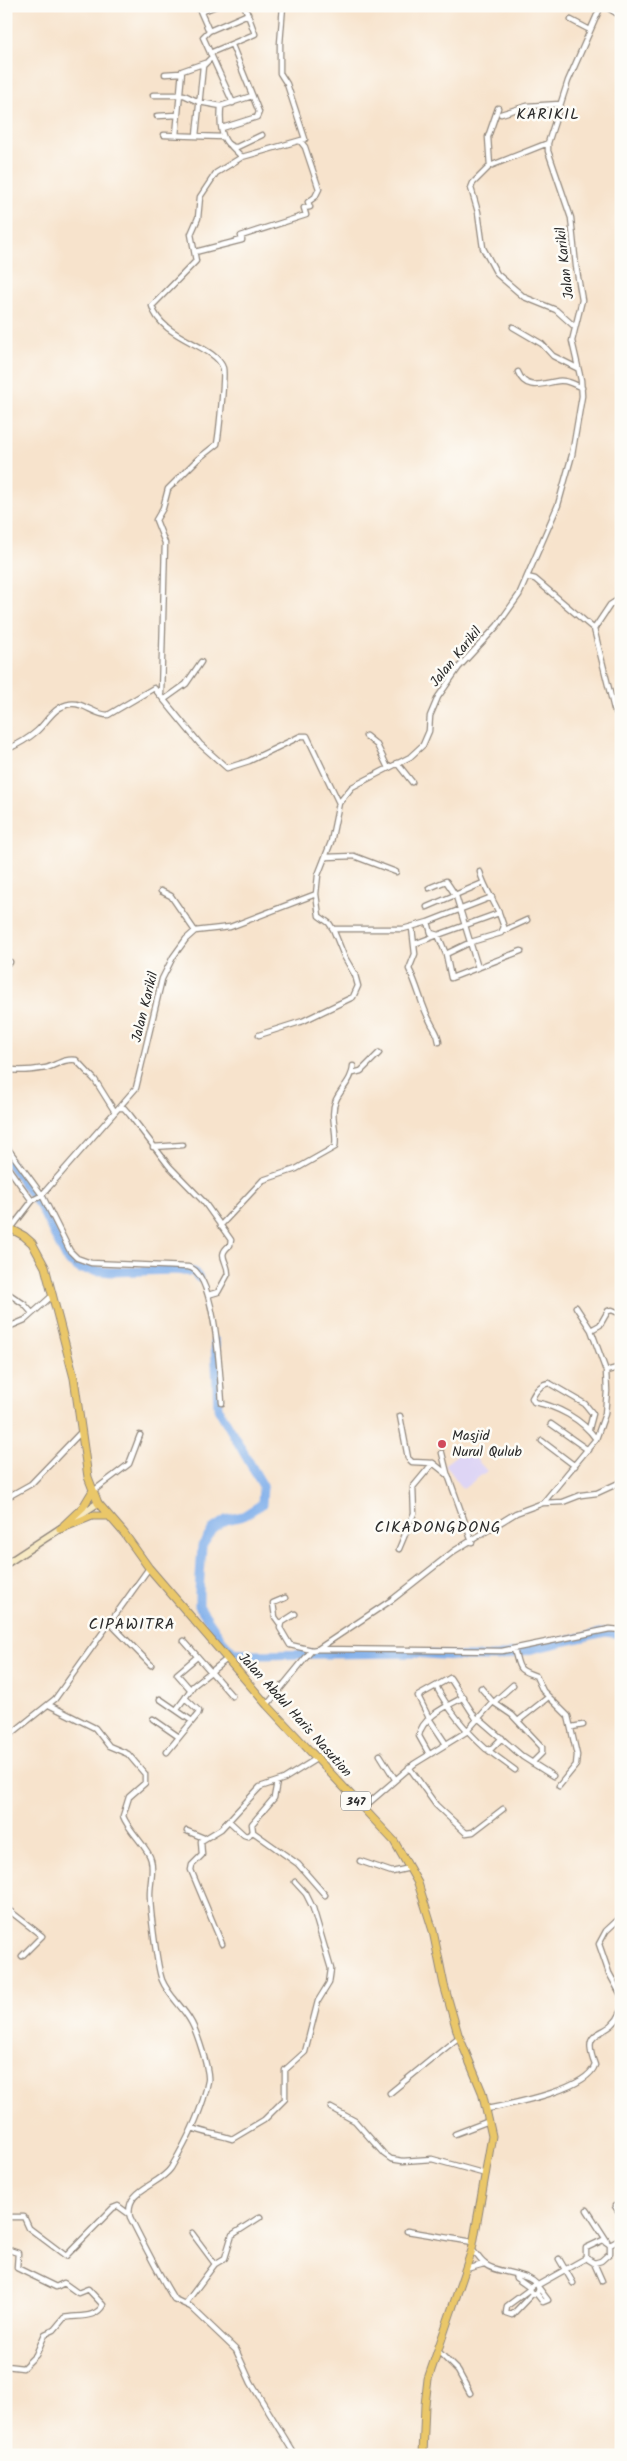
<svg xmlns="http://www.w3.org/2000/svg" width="627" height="2461" viewBox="0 0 627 2461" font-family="Kalam,sans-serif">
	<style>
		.built { fill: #ded5f5 }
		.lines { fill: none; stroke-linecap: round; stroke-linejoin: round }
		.river { stroke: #7faeea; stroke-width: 9 }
		.street-casing { stroke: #91877c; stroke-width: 7 }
		.secondary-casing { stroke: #91877c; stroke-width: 9 }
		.primary-casing { stroke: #91877c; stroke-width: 9 }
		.street { stroke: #fff; stroke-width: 4.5 }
		.secondary { stroke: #f7e9c3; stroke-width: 6 }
		.primary { stroke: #eac769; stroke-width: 7 }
		.poi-dot { fill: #d1495b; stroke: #fdfcf7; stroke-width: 2 }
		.labels { text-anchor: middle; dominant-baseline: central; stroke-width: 5; stroke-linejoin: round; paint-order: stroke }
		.shield { fill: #fdfcf7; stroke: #6a6a68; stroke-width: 1 }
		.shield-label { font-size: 12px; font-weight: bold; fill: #2b2b2b }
		.street-label { font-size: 14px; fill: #2b2b2b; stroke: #fdfcf7 }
		.poi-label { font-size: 14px; fill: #2b2b2b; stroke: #fdfcf7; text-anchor: start }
		.quarter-label { font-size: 16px; letter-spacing: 1px; fill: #2b2b2b; stroke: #fdfcf7 }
	</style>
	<rect width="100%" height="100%" fill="#fdfcf7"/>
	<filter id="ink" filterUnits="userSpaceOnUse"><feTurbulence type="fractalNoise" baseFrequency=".02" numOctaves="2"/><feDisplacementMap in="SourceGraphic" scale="10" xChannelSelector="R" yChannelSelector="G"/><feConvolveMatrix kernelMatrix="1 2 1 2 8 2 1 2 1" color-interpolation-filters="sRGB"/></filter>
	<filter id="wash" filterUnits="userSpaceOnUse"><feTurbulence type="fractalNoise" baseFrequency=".0096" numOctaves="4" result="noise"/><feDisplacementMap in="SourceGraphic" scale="20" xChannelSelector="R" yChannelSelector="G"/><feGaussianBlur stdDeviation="1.12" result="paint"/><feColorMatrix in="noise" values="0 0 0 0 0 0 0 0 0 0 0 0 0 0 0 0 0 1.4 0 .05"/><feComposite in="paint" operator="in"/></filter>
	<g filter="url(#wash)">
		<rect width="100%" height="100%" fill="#f7e3cc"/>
		<path class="built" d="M466 1448 487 1471 463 1489 445 1464Z"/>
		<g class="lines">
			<path class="river" d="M6 1158 41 1208 67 1260 80 1269 111 1272 175 1270 194 1272 199 1278
				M215 1341 218 1408 263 1486 262 1504 243 1516 226 1520 214 1528 202 1546 199 1592V1606L222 1640 233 1652 253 1655 413 1653 466 1657H497L605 1632 621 1634"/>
		</g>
	</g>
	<g filter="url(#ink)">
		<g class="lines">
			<defs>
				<path id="street" d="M198 6 209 31
					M605 6 621 16
					M201 12 216 6
					M571 20 590 30
					M210 53 255 34 245 7 247 6
					M165 74 181 73
					M153 95H184L199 102 221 106 252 96
					M233 103 203 37 209 31 248 14
					M221 106C220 119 219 147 237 147L262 135
					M501 114 527 106 560 104
					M157 116 177 115
					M222 128 257 117 259 112 232 45
					M164 135 223 137
					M176 135 182 71 205 63
					M196 136 203 66 212 57
					M548 143 490 166 473 183 471 188 478 212 483 248 497 274 524 297 556 310 575 327
					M232 147 242 157 305 139 287 84 280 73V44L283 6
					M490 166 488 137 498 108
					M195 252 242 240 241 236 306 215 304 208 310 207 308 202 315 197 319 189 305 147 301 142
					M513 327 542 344 553 356 577 368
					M518 372C526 392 543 383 558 381 567 380 574 384 582 388
					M527 577 535 579 594 629 614 709 621 719
					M594 629 610 605 621 598
					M161 694 165 543 156 520 163 508 168 489 198 459 217 444C219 433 225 376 223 368 216 345 161 339 152 306L196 261 191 234 198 218 200 197 216 173 242 157
					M165 699 186 684 201 662
					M366 736 377 745 388 768
					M6 750C17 745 28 739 37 731 48 721 53 707 70 704 84 702 94 715 108 715L154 688 200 744 227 768 249 761 301 736H307L339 803
					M397 763 412 782
					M326 857 354 856 396 872
					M480 872C484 887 493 899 499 913L438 935 431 933 428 922 492 897
					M429 888 446 881 456 896 478 968
					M161 891 171 896 195 931
					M316 894 319 916 329 923 333 929H403L428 922
					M427 907 483 883
					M412 928 415 954 409 969C418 986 421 1005 430 1021 434 1030 438 1032 439 1042
					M503 931 527 920
					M414 944 438 935 446 954 451 978 521 951
					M446 954 471 942 501 933 504 927 499 913
					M6 962H10
					M259 1035 303 1021 353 997 358 986 355 975 344 956 333 929
					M6 1069C17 1072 34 1070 46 1068 56 1065 65 1058 76 1060L95 1080 115 1112
					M353 1073 361 1071 379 1053
					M119 1108H124L130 1115 169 1166 204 1202 231 1240 230 1245C216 1256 228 1260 228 1274L218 1292 208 1295
					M6 1146 42 1195 70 1251 77 1258 91 1263 188 1267C216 1271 220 1377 222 1403
					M153 1147 183 1145
					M6 1165 32 1201
					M220 1226 263 1180 296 1169 335 1147C338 1131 329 1116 336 1100 341 1089 353 1079 353 1066
					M6 1235 33 1200 41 1196 136 1088 162 979 173 957 186 939 195 931 230 927 316 894 318 875 331 842 339 803 352 787 410 757 423 745 429 731 430 716 438 697 459 667 497 626 519 595 558 505 572 455 582 396 581 380 572 341 582 300 576 266 571 218 548 151V143L568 81 601 6
					M6 1292 24 1304 32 1313
					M6 1328 25 1320 53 1295
					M591 1330 600 1325 608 1311 612 1310 621 1314
					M606 1371 621 1367
					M400 1416 408 1458 412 1462 433 1463 448 1475 472 1542
					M551 1424 588 1450
					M589 1429 593 1414 585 1404 549 1383C541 1384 535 1392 532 1398L534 1402C557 1406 582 1419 596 1439
					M542 1441 575 1466
					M442 1453 447 1473
					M92 1492 129 1464 140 1435
					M6 1498 31 1484 82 1431
					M543 1503 563 1502 581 1495 597 1493 621 1482
					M399 1549 414 1513 413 1487 433 1463
					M295 1614 281 1623 280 1628 290 1645 312 1650
					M109 1622 151 1665
					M280 1624 275 1617 273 1603 285 1598
					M184 1641 232 1696
					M318 1649 502 1651 610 1629 621 1630
					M514 1649C520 1669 516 1669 536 1676L543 1691 568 1716 577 1755 576 1765 559 1786
					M436 1686C449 1711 465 1730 486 1749L490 1750 502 1738
					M481 1688 493 1702
					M190 1689 177 1674 197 1657
					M160 1699 192 1721
					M494 1702 513 1685
					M49 1705 95 1728 109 1746 128 1754 145 1774V1783L129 1797 123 1816C129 1832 149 1848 151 1860 154 1871 150 1882 150 1894 150 1910 157 1966 162 1980 168 1995 182 2006 190 2020 196 2029 210 2071 208 2081 202 2112 187 2141 171 2168 159 2186 124 2189 130 2217 144 2245 158 2273 174 2299L191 2307 236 2350 251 2383 295 2455
					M267 1705 312 1650 318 1649 393 1599 454 1551 516 1513 543 1503 596 1439 605 1414 607 1391 606 1371 591 1330 576 1307
					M176 1710 185 1698
					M478 1718 523 1757 553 1776
					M153 1719 179 1737
					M518 1721 546 1699
					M572 1727 583 1725
					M6 1738 55 1699 149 1568
					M446 1744 430 1720 418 1696 450 1678 477 1720
					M489 1751 515 1770
					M167 1752 198 1714 199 1711 185 1698 193 1686 227 1659
					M429 1754 419 1736C421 1717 449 1705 464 1697
					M380 1755 395 1779
					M409 1767 436 1805 466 1833 473 1832 503 1809
					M363 1808 414 1764 466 1732 493 1702 512 1715 542 1747V1753L532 1763
					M229 1821 244 1835 247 1836 253 1832 298 1864 325 1895
					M187 1831 204 1838
					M253 1832 252 1824 274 1798 277 1782
					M360 1861 392 1872 410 1868
					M6 1908 42 1936 22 1956
					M621 1917 606 1931 599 1944 609 1973 621 1995
					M222 1944 191 1870 192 1865 202 1855 201 1841 221 1829 260 1787 284 1779 316 1759
					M390 2093 459 2037
					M331 2108 355 2121 384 2154 391 2159 403 2161 432 2159 486 2174
					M487 2109C511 2104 587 2090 595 2065 579 2024 609 2041 621 2012
					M193 2128C206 2134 219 2134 232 2139L264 2120 285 2099V2070L305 2052 318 2001 329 1983 331 1969 313 1908 306 1894 295 1882
					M455 2134 489 2121
					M615 2206 621 2215
					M587 2210 607 2241
					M6 2217H24L29 2228 66 2256 113 2208 118 2206 129 2214
					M407 2231 473 2242
					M192 2233 215 2264
					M6 2249 18 2253 17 2268 56 2287 64 2283 78 2293 88 2289 103 2305C96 2319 77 2315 64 2318L54 2330 45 2334 36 2355 23 2368 6 2366
					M472 2250C477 2254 480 2261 485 2264 495 2274 537 2272 539 2290L535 2294 531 2292 530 2288 535 2284
					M586 2258 594 2263 601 2261 610 2253V2245
					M559 2259 573 2283
					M594 2263 602 2281
					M466 2269 484 2264
					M515 2274 516 2278 530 2288
					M538 2285 586 2258V2248L603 2240 610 2245 621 2239
					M530 2289 507 2306 506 2313 512 2315 533 2293
					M536 2293 543 2302 548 2300 539 2288
					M185 2304 215 2264 225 2258 232 2235 260 2217
					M438 2351 458 2371 470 2393"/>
				<path id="secondary" d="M72 1520 98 1503
					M6 1564 64 1526"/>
				<path id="primary" d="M6 1226 24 1236 32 1243 45 1267 74 1378 88 1477 98 1503 124 1533 149 1568 267 1705 394 1841 418 1883 433 1931 444 1985 458 2034 482 2092 492 2136 472 2250 428 2379 425 2405 423 2455
					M64 1525 83 1507 92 1492
					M60 1529 92 1516H109"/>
			</defs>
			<use href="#street" class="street-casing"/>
			<use href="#secondary" class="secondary-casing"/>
			<use href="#primary" class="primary-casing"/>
			<use href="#street" class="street"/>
			<use href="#secondary" class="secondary"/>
			<use href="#primary" class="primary"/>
		</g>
	</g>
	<circle class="poi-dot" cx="442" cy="1444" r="5"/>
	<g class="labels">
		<rect class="shield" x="341" y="1791.5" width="30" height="19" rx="4"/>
		<g class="shield-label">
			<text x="356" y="1801">347</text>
		</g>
		<g class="street-label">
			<text transform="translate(565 263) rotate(-97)">Jalan Karikil</text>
			<text transform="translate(456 657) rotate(-51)">Jalan Karikil</text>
			<text transform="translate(145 1007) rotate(-76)">Jalan Karikil</text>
			<text transform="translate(295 1715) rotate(48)">Jalan Abdul Haris Nasution</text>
		</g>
		<g class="poi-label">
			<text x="452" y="1436">Masjid<tspan x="452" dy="16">Nurul Qulub</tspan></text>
		</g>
		<g class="quarter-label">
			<text x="548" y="114">KARIKIL</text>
			<text x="438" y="1527">CIKADONGDONG</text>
			<text x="132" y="1624">CIPAWITRA</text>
		</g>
	</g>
	<rect width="627" height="2461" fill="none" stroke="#fdfcf7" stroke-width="25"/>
</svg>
